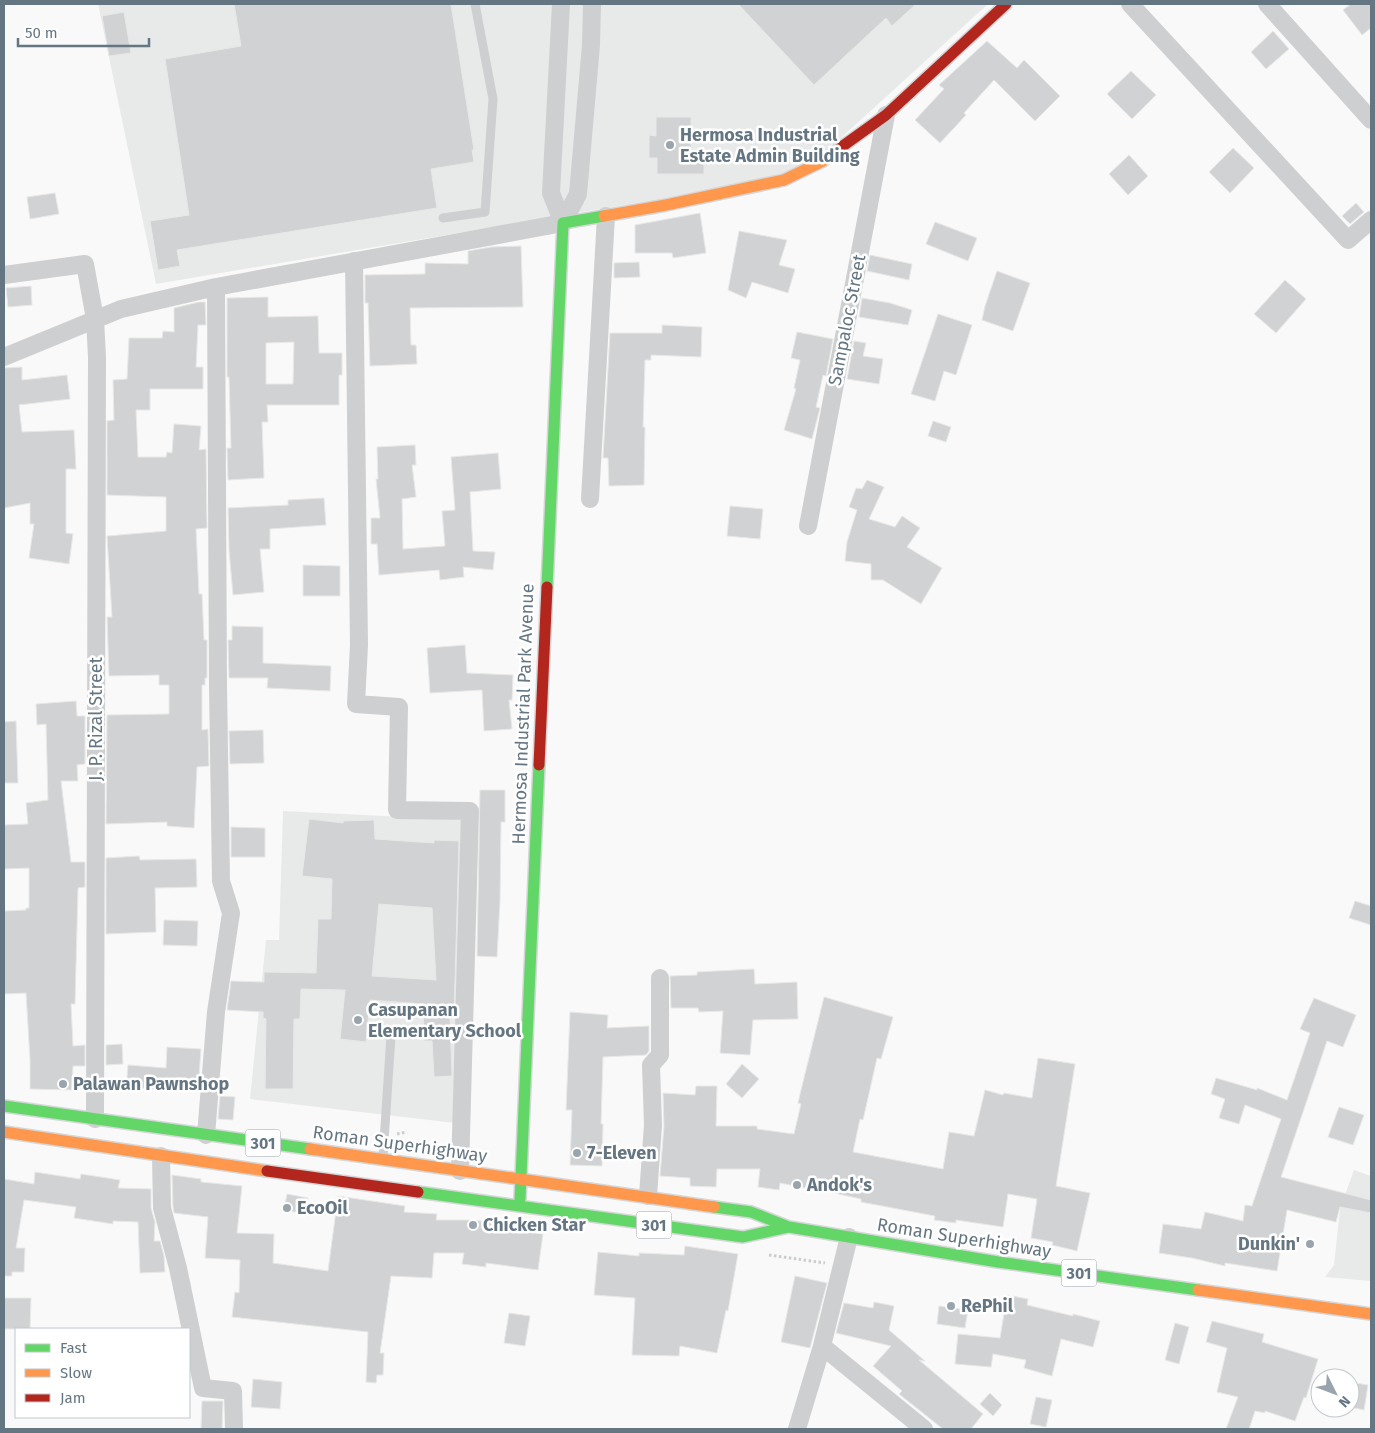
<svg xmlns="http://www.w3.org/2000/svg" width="1375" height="1433" viewBox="0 0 1375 1433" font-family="'Fira Sans',sans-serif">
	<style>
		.built { fill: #e8e9e9 }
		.building { fill: #d0d2d3; stroke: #e8e8e8; fill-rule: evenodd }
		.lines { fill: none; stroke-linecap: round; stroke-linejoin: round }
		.fast-casing { stroke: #d5d6d7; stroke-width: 14 }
		.slow-casing { stroke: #d5d6d7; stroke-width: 14 }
		.jam-casing { stroke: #d5d6d7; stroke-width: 14 }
		.path { stroke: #cbcccd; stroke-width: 3; stroke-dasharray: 2.5 2.5; stroke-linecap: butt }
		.lane { stroke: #cecfd0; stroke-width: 9 }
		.street { stroke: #cecfd0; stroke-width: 18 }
		.fast { stroke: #63d668; stroke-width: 11 }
		.slow { stroke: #ff974d; stroke-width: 11 }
		.jam { stroke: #b3261e; stroke-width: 11 }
		.poi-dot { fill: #99a4ac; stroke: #fff; stroke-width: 2 }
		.labels { text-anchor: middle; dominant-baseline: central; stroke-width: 5; stroke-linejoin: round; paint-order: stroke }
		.shield { fill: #fff; stroke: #939fa8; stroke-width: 1 }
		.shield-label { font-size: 16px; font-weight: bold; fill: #657683 }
		.poi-label { font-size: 18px; font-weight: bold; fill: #657683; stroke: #fff; text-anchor: start }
		.street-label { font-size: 18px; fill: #657683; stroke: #fff }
	</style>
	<rect width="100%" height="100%" fill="#f9f9f9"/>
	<path class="built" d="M98 4H988L820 157 777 179 156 284Z
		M283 811 464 820 455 1123 250 1099 266 940H279Z
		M1354 1170 1371 1176V1281L1325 1277 1334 1265 1340 1209Z"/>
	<path class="building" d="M234 4H451L474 150H472L474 162 431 169 437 208 177 250 180 266 158 270 150 221 189 215 165 59 241 46Z
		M738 4H916L892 26 886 18 814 85Z
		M1351 4H1371V28L1362 35 1343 10Z
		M124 12 131 53 109 56 102 16Z
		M1273 31 1289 49 1266 69 1251 52Z
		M987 41 1017 68 1024 60 1060 96 1035 121 994 80 964 113 966 115 940 143 915 120 944 89 939 85Z
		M1131 71 1156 95 1132 119 1107 94Z
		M656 117H691V154L704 155V174H657V158H649V135L656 136Z
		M1233 148 1254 168 1230 193 1209 172Z
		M1129 155 1148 176 1128 195 1109 174Z
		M55 193 59 214 30 219 27 197Z
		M1356 203 1364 212 1350 224 1342 216Z
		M700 213 706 253 673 258 672 253H635V225Z
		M935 222 977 238 968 261 926 244Z
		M739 231 787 240 779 265 795 269 788 293 752 282 746 298 728 290Z
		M521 246 523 307 410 308 411 345H416L417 364 370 366 368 303H365V275L425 274V263L468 264V251L491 247Z
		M870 255 912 264 909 280 867 271Z
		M639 262 640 277 614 278V263Z
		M997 271 1030 283 1013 331 982 320 985 306Z
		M1285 280 1306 299 1276 333 1254 314Z
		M31 286 32 305 8 307 6 288Z
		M268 297V317L318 316 319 353H342V375H339V405H267L268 422H262L264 478 228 480 227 448H231L229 377H227V298ZM294 342 293 384H266V343Z
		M862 298 890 303 912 310 908 325 859 317Z
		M199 302H205L206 325H198L196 367H203V389H150V410H136L138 457H166L167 452 172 453 174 424 201 426 199 450 206 449 207 528 196 529 199 594H202L204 640H207V678H205V685H202V730L208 729 209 766 197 767 194 828 167 826V822L106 824 107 715 169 714V685H159V675L109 676 107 617H112L107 536 166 531V497L107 495V421L114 420 113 380 127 379 129 338H162L163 331 174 332V308Z
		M938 314 972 325 956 375 944 371 935 401 911 394Z
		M662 325 702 327 701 357 651 355V360H645L643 427H645L644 485 609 486 608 458H603L610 333H662Z
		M797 332 833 339 826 376 823 375 816 407 820 408 812 439 784 430 796 389 794 388 800 360 791 358Z
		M854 341 866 343 863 356 883 359 879 384 847 379Z
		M22 367V380L67 375 70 399 19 405 22 432 74 430 76 469H66V533L73 534 69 564 29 558 34 524H30V503L4 508V368Z
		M933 421 951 427 946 442 928 436Z
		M415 445 416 465H412L416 497 402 499 403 549 445 546 442 511 455 510 451 457 498 453 501 489 470 492 473 551 495 552 493 570 463 567 464 577 440 580 439 570 379 575 377 544H371V518H380L376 479H378L377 447Z
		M867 480 884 487 869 519 895 527 902 516 920 528 907 547 942 568 921 604 883 580H871V564L845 561 847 542 857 510 849 507 856 488 862 489Z
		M324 498 326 525 270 529V549H260L264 592 233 595 229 550 228 508 288 505V500Z
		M730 506 763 509 760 539 727 536Z
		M303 565 340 566V596H303Z
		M232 626 263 627V663L331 666 330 691 267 688 268 678H229L228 640H232Z
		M465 645 467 673 513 675 512 700H509L512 729 484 731 482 690 430 693 427 648Z
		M76 701 77 716H85V764L77 765 78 781H61L71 862H85V887L78 888 75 1004H71L73 1046 85 1045V1066H73L72 1090 30 1089V1060L26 993 4 994V911L26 910V908H29V868L4 869V825L28 824 26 803 48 800 46 724 37 725 36 704Z
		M16 721 18 783H4V722Z
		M263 730 264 763 230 764 229 731Z
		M480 790H505V822H501L500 901 497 957 477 956Z
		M309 819 343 823V821L374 820 375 839 434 843V840L459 841 454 1016H450L452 1076 434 1077 432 1041H424L423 1004 370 1000 366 1042 340 1039 345 990 301 989 300 1019H294L293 1089H265L266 1019 263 1018V1012L227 1010 231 981 264 982V972L316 973 318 919H331L332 879 302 876ZM379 904 432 908 436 980 372 976Z
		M231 827 265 828V857H231Z
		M139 856 140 860 196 859 197 887 155 888 156 932 106 934V858Z
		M1355 901 1371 906V925L1349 918Z
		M164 920 198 921 197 946 163 945Z
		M754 969 755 984 797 982 798 1019 753 1020 750 1055 720 1053 723 1011 699 1012 698 1008H671L670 976 697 975V972Z
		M824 997 893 1017 881 1059 877 1058 863 1120 860 1119 853 1152 943 1169 949 1132 974 1136 985 1090 1003 1095 1004 1093 1032 1098 1038 1058 1075 1064 1056 1186 1090 1193 1077 1251 1052 1245 1053 1242 1031 1238 1037 1199 1008 1194 1003 1227 956 1220V1223L934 1220 935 1216 861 1202V1199L816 1189V1190L780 1183 779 1190 758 1187 760 1169H717L716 1187 690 1186V1178L660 1176 664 1126 663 1093 695 1095 696 1086H717L716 1126H757V1129L794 1134 801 1104 798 1103 801 1090Z
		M1314 998 1356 1015 1343 1047 1327 1041 1281 1177 1371 1200V1213L1340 1207 1336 1222 1287 1210 1277 1271 1225 1263V1266L1192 1258 1159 1253 1163 1224 1201 1229 1205 1212 1243 1221 1245 1205 1252 1206 1281 1119 1245 1105 1239 1124 1219 1118 1225 1099 1211 1094 1216 1078 1257 1090V1088L1287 1100 1310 1033 1300 1029Z
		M570 1012 608 1015 607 1028 649 1026V1051L646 1055 603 1057 601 1124H603L602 1166 570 1165 572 1110H566Z
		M122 1044 123 1064 106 1065V1045Z
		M167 1047 201 1049 198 1090 154 1087V1089L126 1088 128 1065 166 1068Z
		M742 1064 759 1079 742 1098 726 1084Z
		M220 1096 235 1097 233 1120 218 1119Z
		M1339 1107 1364 1115 1353 1145 1328 1137Z
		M35 1172 80 1179 81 1174 120 1180 118 1188 151 1189V1208L155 1222 154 1241H160L164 1256 165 1272 140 1273 138 1222 113 1221V1224L74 1218 76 1207 24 1200 16 1248H25L24 1272H12V1276H4V1179L34 1184Z
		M172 1175 201 1179V1182L242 1186 237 1233 274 1234 273 1263 328 1271 338 1196 405 1206 404 1212 437 1214 436 1220H470L492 1222 491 1227 543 1234 538 1270 486 1263V1267L462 1264 464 1253H434L432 1278 391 1276 380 1353H384L383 1375H377L376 1383 366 1382 368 1332 232 1317 235 1292 239 1293 240 1260 205 1258 208 1217 174 1213 173 1207Z
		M287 1194 308 1198 305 1214 284 1210Z
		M685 1246 738 1254 728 1311 726 1310 717 1353 680 1346 679 1356 632 1355 635 1298 594 1295 598 1252 639 1256V1253L684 1255Z
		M795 1276 827 1283 810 1348 781 1342Z
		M1007 1295 1028 1299 1027 1305 1073 1316V1314L1100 1321 1093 1347 1061 1339 1052 1376 1024 1368 1026 1360 993 1354 991 1367 955 1364 958 1334 1000 1338Z
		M4 1298H31L30 1329H4Z
		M874 1302 894 1306 889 1330 925 1361 919 1360 983 1414 971 1429H943L899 1394 902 1391 873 1366 891 1346 836 1333 844 1303 873 1308Z
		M939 1306 968 1310 965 1328 937 1324Z
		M509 1313 530 1316 525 1346 504 1343Z
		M1212 1321 1264 1334 1262 1342 1318 1359 1306 1398 1304 1397 1295 1421 1265 1411V1413L1255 1411 1249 1429H1226L1238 1397 1217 1392 1227 1348 1206 1342Z
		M1175 1323 1189 1327 1179 1364 1165 1360Z
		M253 1379 282 1382 280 1409 251 1407Z
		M1350 1382 1368 1385 1364 1410 1350 1407Z
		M990 1393 1002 1405 993 1416 980 1404Z
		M1036 1397 1052 1400 1046 1427 1030 1424Z
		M202 1401H223L222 1429H201Z"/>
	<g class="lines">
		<defs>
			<path id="fast" d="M547 587 563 223 604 216
				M4 1106 310 1149
				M418 1192 743 1237 789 1227
				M520 1199 539 765
				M714 1207 751 1212 789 1227 998 1262 1198 1290"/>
			<path id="slow" d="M604 216 666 205 784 180 823 161 840 148
				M4 1132 267 1171
				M310 1149 714 1207
				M1198 1290 1371 1314"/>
			<path id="jam" d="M840 148 886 115 1006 4
				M539 765 547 587
				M267 1171 418 1192"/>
		</defs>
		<use href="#fast" class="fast-casing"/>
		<use href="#slow" class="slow-casing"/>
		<use href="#jam" class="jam-casing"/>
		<path class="path" d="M397 1134 407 1132
			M769 1255 825 1263"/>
		<path class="lane" d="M443 218 485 212 493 99 475 4
			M383 1156 391 1036"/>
		<path class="street" d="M561 4 551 193 563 223
			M1130 4 1348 240 1371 220
			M1267 4 1371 120
			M563 223 578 194 591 45 592 4
			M354 261 359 645 356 704 399 707 397 810 470 811 460 1171
			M4 275 85 264 95 319 97 357 95 1119
			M4 357 121 309 216 287 563 223
			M590 499 606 216
			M808 526 886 115
			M206 1135 216 1012 231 913 221 881 218 686 216 287
			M161 1156 162 1208 178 1268 203 1388 233 1391 234 1429
			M648 1196 653 1125 651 1065 660 1055V978
			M822 1346 924 1429
			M797 1429 822 1346 849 1237"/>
		<use href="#fast" class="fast"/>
		<use href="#slow" class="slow"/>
		<use href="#jam" class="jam"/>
	</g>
	<g class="poi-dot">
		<circle cx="670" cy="145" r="5"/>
		<circle cx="358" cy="1020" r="5"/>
		<circle cx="63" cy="1084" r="5"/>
		<circle cx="577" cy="1153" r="5"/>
		<circle cx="797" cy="1185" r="5"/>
		<circle cx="287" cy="1208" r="5"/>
		<circle cx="473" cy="1225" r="5"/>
		<circle cx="1310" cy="1244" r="5"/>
		<circle cx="951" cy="1306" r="5"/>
	</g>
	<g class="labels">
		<g class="shield">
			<rect x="245.5" y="1129.5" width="35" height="27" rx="4"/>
			<rect x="636.5" y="1211.5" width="35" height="27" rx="4"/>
			<rect x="1061.5" y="1259.5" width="35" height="27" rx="4"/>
		</g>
		<g class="shield-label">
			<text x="263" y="1143">301</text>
			<text x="654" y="1225">301</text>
			<text x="1079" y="1273">301</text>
		</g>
		<g class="poi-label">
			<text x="680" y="135">Hermosa Industrial<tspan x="680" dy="21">Estate Admin Building</tspan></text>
			<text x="368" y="1010">Casupanan<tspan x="368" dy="21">Elementary School</tspan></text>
			<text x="73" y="1084">Palawan Pawnshop</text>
			<text x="587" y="1153">7-Eleven</text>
			<text x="807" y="1185">Andok's</text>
			<text x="297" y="1208">EcoOil</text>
			<text x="483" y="1225">Chicken Star</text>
			<text x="1300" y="1244" text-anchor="end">Dunkin'</text>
			<text x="961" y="1306">RePhil</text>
		</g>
		<g class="street-label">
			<text transform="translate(847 320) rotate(-79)">Sampaloc Street</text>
			<text transform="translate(523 714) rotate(-88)">Hermosa Industrial Park Avenue</text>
			<text transform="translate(96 719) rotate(-90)">J. P. Rizal Street</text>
			<text transform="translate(400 1144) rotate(8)">Roman Superhighway</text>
			<text transform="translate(964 1238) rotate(9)">Roman Superhighway</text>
		</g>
	</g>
	<rect width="1375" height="1433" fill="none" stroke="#657683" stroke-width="10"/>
	<rect x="15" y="1328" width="175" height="90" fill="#ffffff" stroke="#c1c8cd"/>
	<rect x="25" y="1344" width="25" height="8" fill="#63d668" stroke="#c1c8cd"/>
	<text x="60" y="1353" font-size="15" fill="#657683">Fast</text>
	<rect x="25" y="1369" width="25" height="8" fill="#ff974d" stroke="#c1c8cd"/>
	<text x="60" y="1378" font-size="15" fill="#657683">Slow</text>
	<rect x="25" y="1394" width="25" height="8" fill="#b3261e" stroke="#c1c8cd"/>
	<text x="60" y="1403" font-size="15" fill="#657683">Jam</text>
	<g transform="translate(1335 1393) rotate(132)"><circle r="24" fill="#ffffff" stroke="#c1c8cd"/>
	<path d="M0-4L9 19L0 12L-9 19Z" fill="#99a4ac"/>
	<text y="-8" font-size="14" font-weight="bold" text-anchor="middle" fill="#657683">N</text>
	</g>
	<path d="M18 38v8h131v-8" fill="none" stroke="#657683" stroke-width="2.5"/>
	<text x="25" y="38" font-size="15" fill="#657683" stroke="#ffffff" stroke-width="4" paint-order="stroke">50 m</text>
</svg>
